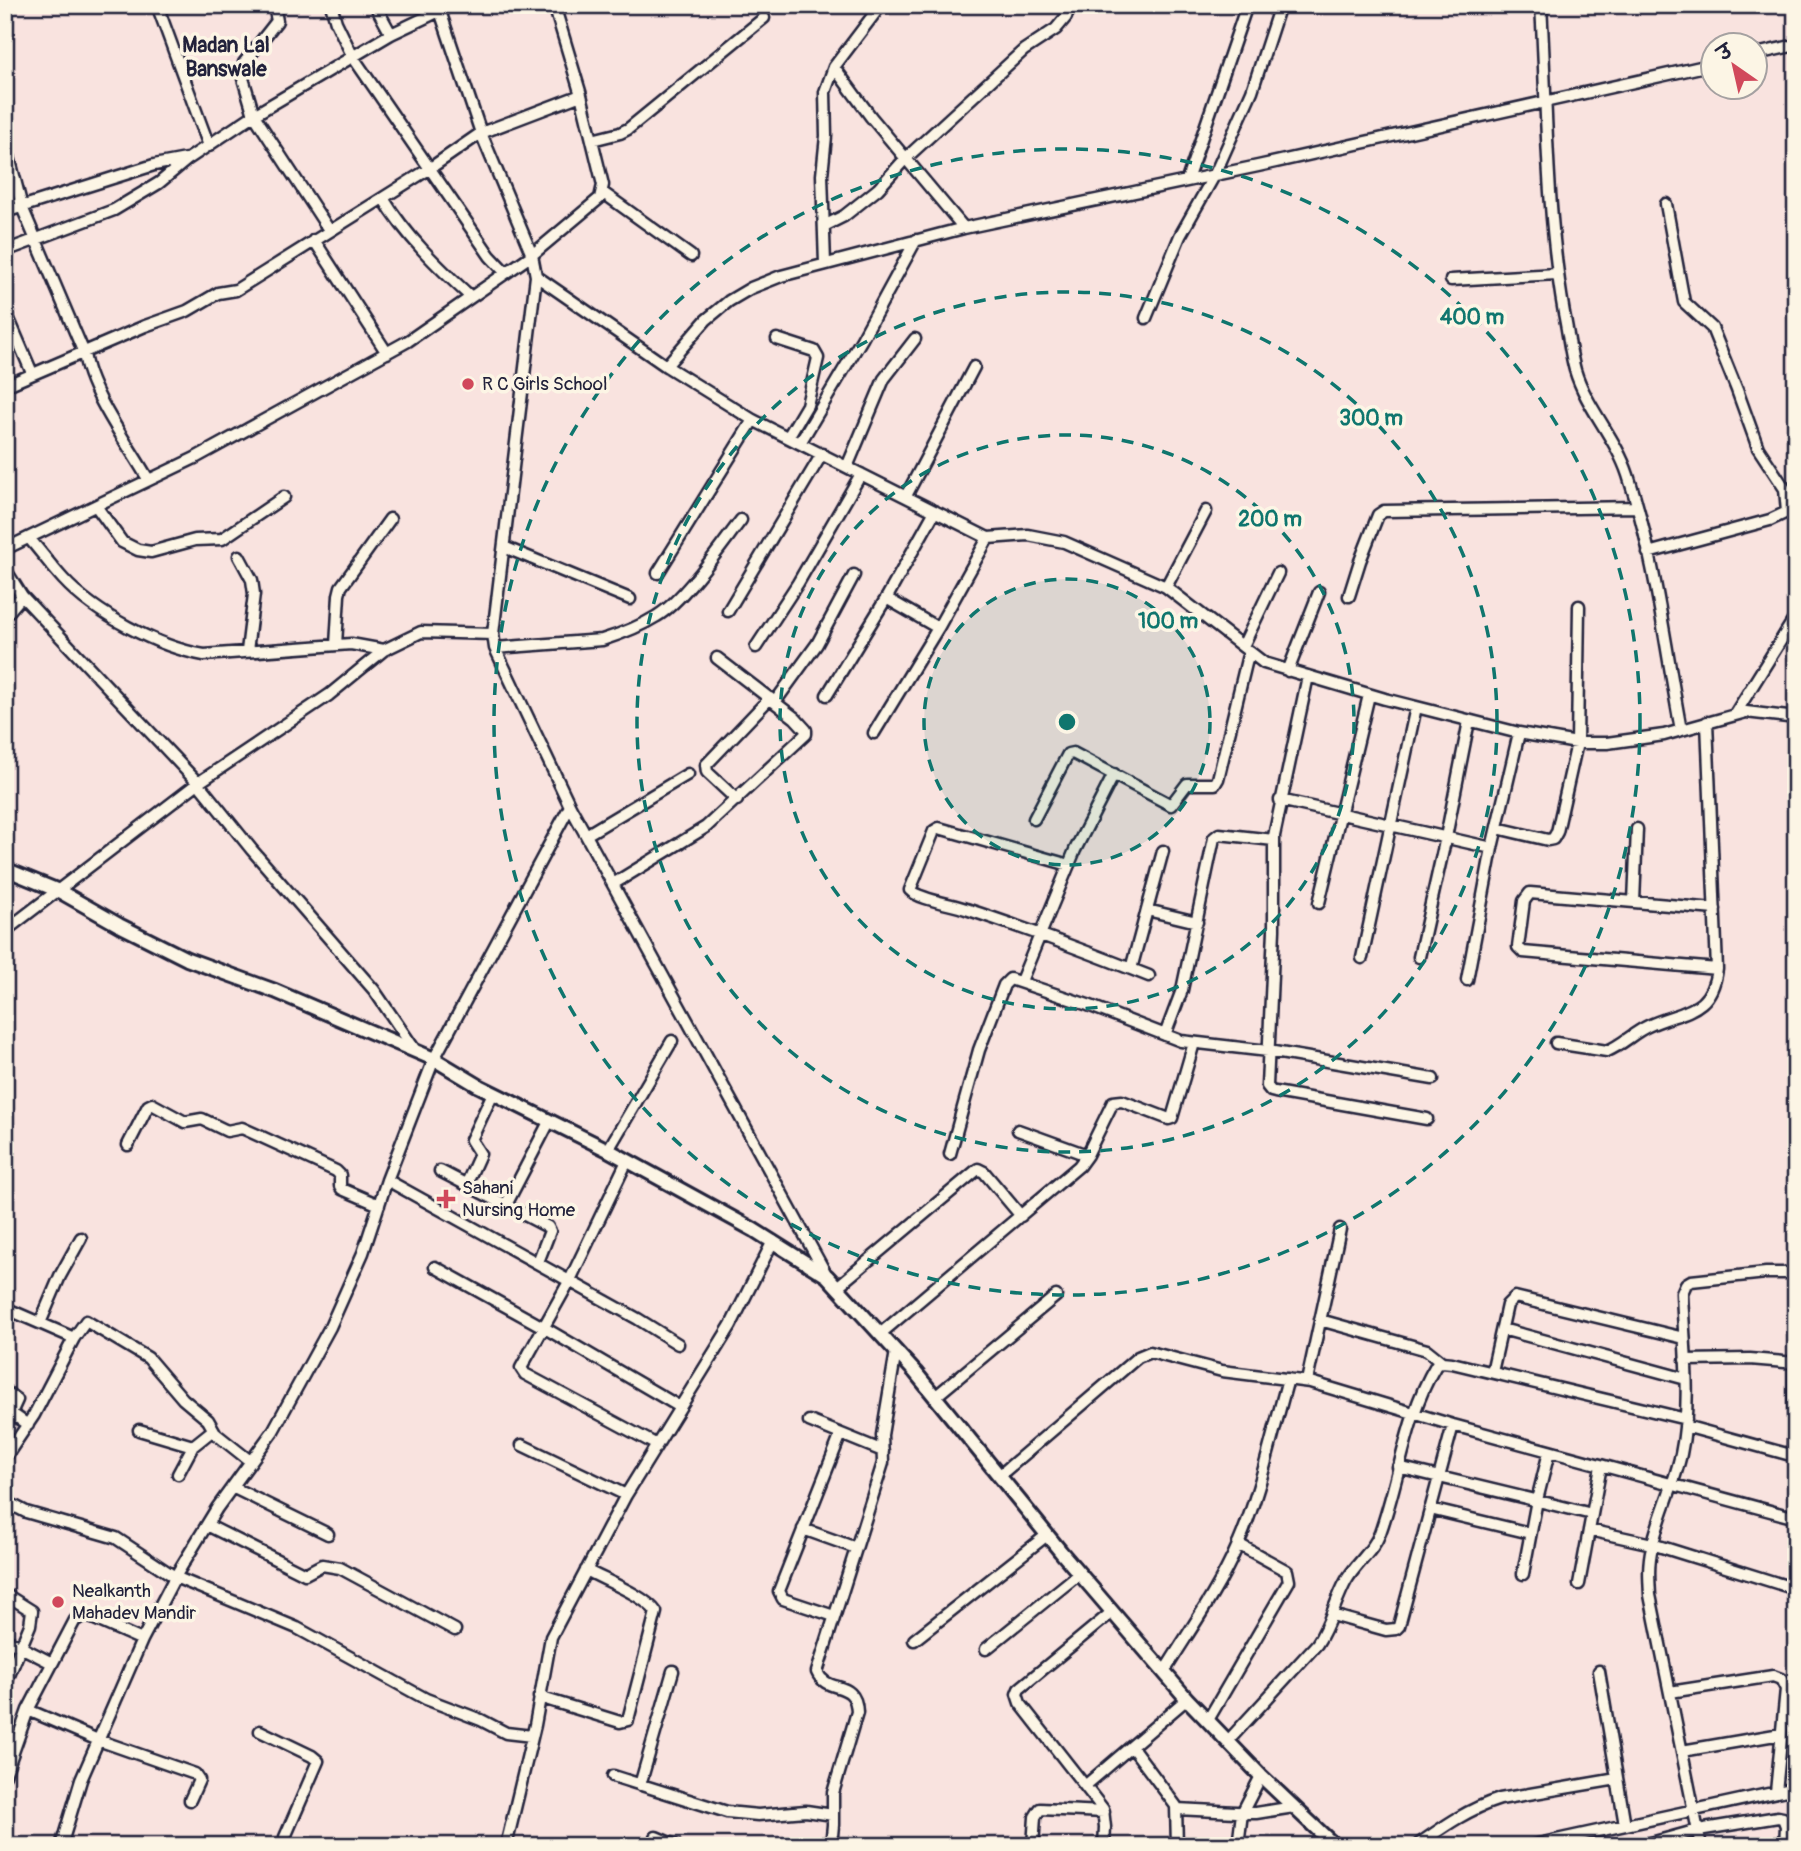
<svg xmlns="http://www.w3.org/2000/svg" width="1801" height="1851" viewBox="0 0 1801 1851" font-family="Pangolin,'Playpen Sans Deva',sans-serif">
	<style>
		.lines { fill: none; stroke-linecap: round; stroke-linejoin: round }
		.minor-casing { stroke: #22223b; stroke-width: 15 }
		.major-casing { stroke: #22223b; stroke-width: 18 }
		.minor { stroke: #fcf5e5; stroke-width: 10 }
		.major { stroke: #fcf5e5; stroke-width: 12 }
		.ring { fill: none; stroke: #0f766e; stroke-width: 3.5; stroke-dasharray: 12 9 }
		.poi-dot { fill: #d1495b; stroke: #fcf5e5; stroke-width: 2.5 }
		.labels { text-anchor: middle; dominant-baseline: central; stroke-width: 7; stroke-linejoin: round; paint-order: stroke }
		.poi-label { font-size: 19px; fill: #22223b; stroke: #fcf5e5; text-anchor: start }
		.neighbourhood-label { font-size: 21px; font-weight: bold; fill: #22223b; stroke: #fcf5e5 }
		.centre { fill: #0f766e; stroke: #fcf5e5; stroke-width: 3.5 }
		.ring-label { font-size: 21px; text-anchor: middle; font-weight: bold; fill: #0f766e; stroke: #fcf5e5; stroke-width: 7; stroke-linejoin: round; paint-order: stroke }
	</style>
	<rect width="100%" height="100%" fill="#f9e3df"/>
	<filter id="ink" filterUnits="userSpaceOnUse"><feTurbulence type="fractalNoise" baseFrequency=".0143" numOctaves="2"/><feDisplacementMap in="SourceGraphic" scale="14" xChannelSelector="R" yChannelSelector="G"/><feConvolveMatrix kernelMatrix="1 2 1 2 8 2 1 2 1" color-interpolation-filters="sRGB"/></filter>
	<g filter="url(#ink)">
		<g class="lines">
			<defs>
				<path id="minor" d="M157 5 209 146
					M274 5 277 21 244 63 242 75 254 115 329 230
					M331 5 336 22 353 57 490 256 506 273
					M375 5 391 34
					M438 5 481 133 532 255 536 276 493 634 495 648 570 806 827 1276
					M1541 5C1547 108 1546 211 1564 313 1568 332 1570 352 1575 370 1586 407 1616 438 1628 475 1655 557 1665 645 1681 730
					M1756 54 1796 45
					M834 67 871 117 964 228
					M592 140 620 133 628 129 764 18
					M5 141 22 207 84 353C89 392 128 444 148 479
					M1187 180 1247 5
					M602 192 691 256
					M383 198C406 236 438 267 471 297
					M5 212 154 165 186 159
					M824 226 844 216 878 189 905 159 1024 50 1056 29 1066 17 1070 5
					M314 240 387 353
					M5 251 114 210 159 183 188 159 254 115 391 34 452 5
					M825 264 822 175 826 136 825 92 834 67 881 5
					M536 276 666 366 753 420 988 538 1028 535 1064 542 1166 587 1264 663 1385 699 1519 733 1577 743H1607L1664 735 1746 712 1796 718
					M1451 280 1557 274
					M5 310 32 373
					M1146 318 1180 236 1215 174 1252 91 1280 5
					M777 339 814 351 818 358 807 405 788 437
					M666 366 706 320 729 301 751 288 781 276 964 228 1258 166 1714 64
					M5 386 145 326 187 311 218 293 236 290 429 169 481 133 581 95
					M800 443 862 339 916 240
					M847 467 884 379 915 339
					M906 496 974 367
					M96 506 122 542 138 550 151 552 195 540 222 539 284 497
					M29 538C41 552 51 566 63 579 95 614 158 647 204 655L351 644 384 650
					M504 547 630 599
					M5 549 195 458 408 341 532 255 600 198 603 185 581 95 554 5
					M1648 553 1770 520 1787 512 1785 489 1758 448 1737 390 1712 328 1684 302 1666 204
					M239 556 252 580 254 594 247 651
					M5 569 22 596 198 783 252 850 374 990 415 1050
					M658 573 753 420
					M1166 587 1206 511
					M1349 596 1360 561 1378 515 1384 511 1637 507
					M886 598 938 628
					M728 611 822 454
					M5 616 22 596
					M336 645 339 595 341 587 390 519
					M1243 646 1278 573
					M756 647 798 583 861 474
					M495 648 602 640C621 634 641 626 657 616 684 600 721 546 741 520
					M1288 671 1319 592
					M1308 676 1274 836V930L1267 1086 1271 1091 1275 1092 1427 1119
					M827 695 887 597 935 511
					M775 702 817 644 854 575
					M1735 714 1796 616
					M874 733 938 628 988 538
					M737 800 707 772 706 765 770 698
					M1280 800 1492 848
					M1034 819 1068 754 1073 753 1171 805 1187 784H1215L1218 779 1249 651
					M1497 828 1548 840 1553 839 1557 832 1577 743 1579 606
					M586 835 688 774
					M1069 865 939 828 934 831 910 890C918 899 952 904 966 909 1028 929 1088 952 1149 976
					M613 884 706 827 806 734V730L795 718 717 658
					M1634 902 1637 829
					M1319 903 1369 695
					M1715 909 1530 893 1524 901 1518 947 1523 952 1717 969
					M1147 910 1197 922
					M5 931 198 783 329 695 384 650 421 632 493 634
					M1419 957 1446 837 1469 721
					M1362 958 1416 707
					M1131 969 1163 851
					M1467 980 1492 848 1519 733
					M1021 981 1075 850 1114 774
					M1165 1035 1182 990 1214 838 1219 834 1274 840
					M1556 1043 1607 1051C1622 1045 1633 1033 1648 1026 1682 1010 1711 1015 1717 969L1707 722
					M1018 1130 1087 1155
					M128 1145 148 1106 152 1104 185 1122 202 1119 227 1131 242 1128 336 1171 340 1175V1186L342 1189 379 1205
					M608 1150 672 1041
					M950 1154 979 1050 1004 985 1010 979 1088 1005 1181 1041 1268 1051 1433 1079
					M627 1161 570 1280 521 1368 525 1374 657 1445
					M440 1171 548 1227 550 1231 538 1262
					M387 1180 638 1319 678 1344
					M466 1185 480 1154 471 1140 493 1093
					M506 1205 549 1122
					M435 1267 543 1327 680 1407
					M837 1287 978 1169 984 1172 1021 1216
					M5 1308 74 1338
					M1320 1320 1427 1350 1442 1362
					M40 1323 60 1276 81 1238
					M1502 1329 1686 1379
					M880 1334 1079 1166 1087 1155 1113 1102 1122 1101 1169 1119 1172 1118 1194 1043
					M1685 1360 1750 1359 1796 1363
					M1492 1372 1507 1305 1515 1297 1684 1338
					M1307 1381 1340 1229
					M5 1391 17 1400 11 1413 28 1425
					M935 1397 1056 1296
					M809 1421 883 1451
					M1685 1426 1787 1454H1793L1795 1363
					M139 1430 193 1446
					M522 1445 626 1495
					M5 1458 34 1415 74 1338 86 1321 148 1358 183 1399 208 1420 216 1434 250 1461
					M1398 1467 1592 1514
					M178 1474 193 1446 213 1430
					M999 1476 1138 1357 1150 1352 1222 1371 1310 1382 1453 1425 1796 1518
					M232 1487 328 1534
					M5 1501 26 1512 116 1538 175 1577 297 1628 426 1699 481 1720 506 1733 532 1736
					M1430 1509 1530 1533
					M207 1525 305 1574 322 1565 340 1568 455 1630
					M803 1529 856 1548
					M1589 1530 1652 1544 1796 1589
					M1523 1574 1537 1500 1549 1452
					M1579 1584 1601 1466
					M5 1594 32 1611 30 1625 5 1685
					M1332 1615 1386 1630 1396 1629 1399 1626 1453 1425
					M834 1616 783 1599 779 1591 841 1434
					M5 1639 52 1663
					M914 1640 1047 1535
					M986 1649 1080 1573
					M1599 1671 1625 1825
					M1164 1672C1189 1631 1218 1591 1237 1547 1260 1494 1272 1435 1288 1379
					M1670 1692 1773 1676 1781 1679 1786 1689 1776 1792
					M539 1697 620 1722 628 1720 656 1612C646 1596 604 1580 586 1570
					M28 1710 98 1740 195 1774 199 1780 190 1800
					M1208 1720 1289 1581 1287 1571 1238 1544
					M260 1731 312 1756 318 1761 285 1837 287 1842 294 1846
					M1228 1741 1317 1644C1330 1625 1335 1601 1346 1581 1356 1563 1373 1552 1380 1533 1400 1478 1405 1417 1436 1365L1442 1362 1452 1363 1686 1419
					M1132 1747 1176 1806 1177 1846
					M1682 1751 1781 1734
					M5 1775 28 1710 75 1620 85 1616 92 1618 142 1640
					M613 1776 727 1812 758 1815 806 1811 833 1815
					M640 1785 673 1671
					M1086 1785 1187 1699
					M1177 1809 1256 1813 1294 1807
					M656 1837 677 1846
					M61 1846 81 1780 142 1640 175 1577 217 1508 273 1431 330 1327 363 1253 387 1180 434 1059 570 806
					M506 1846 535 1725 551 1637 626 1495 731 1325 773 1241
					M831 1846 833 1825V1793L857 1712C856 1678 827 1695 817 1672L883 1463 882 1435 896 1351
					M1033 1846 1035 1817 1040 1809 1104 1812
					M1104 1846 1105 1827 1103 1809 1020 1703 1017 1694 1019 1689 1112 1612
					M1238 1846 1242 1813 1261 1776
					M1416 1846C1443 1827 1468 1809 1500 1799L1617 1779
					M1529 1846 1796 1788
					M1640 1846 1698 1830 1778 1817 1783 1818 1786 1826 1785 1846
					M1701 1846 1650 1595C1649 1579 1648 1563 1652 1547 1659 1515 1674 1486 1681 1454 1692 1402 1684 1346 1682 1293L1686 1284 1691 1281 1766 1273H1796"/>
				<path id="major" d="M5 869 59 891 119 925 187 959 275 991 434 1059 479 1086 608 1150 754 1230 827 1276 915 1372 1061 1552 1187 1699 1261 1776 1335 1846"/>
			</defs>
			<use href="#minor" class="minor-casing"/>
			<use href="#major" class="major-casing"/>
			<use href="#minor" class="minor"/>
			<use href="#major" class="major"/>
		</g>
	</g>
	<circle cx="1067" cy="722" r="143" fill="#0f766e" fill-opacity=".12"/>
	<g class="ring">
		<circle cx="1067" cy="722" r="143"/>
		<circle cx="1067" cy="722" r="287"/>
		<circle cx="1067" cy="722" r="430"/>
		<circle cx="1067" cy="722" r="573"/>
	</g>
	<g class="poi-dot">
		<circle cx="468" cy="384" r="7"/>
		<path d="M442.5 1188.5h7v7h7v7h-7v7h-7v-7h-7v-7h7z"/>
		<circle cx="58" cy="1602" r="7"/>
	</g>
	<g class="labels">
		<g class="poi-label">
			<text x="482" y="384">R C Girls School</text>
			<text x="462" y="1188">Sahani<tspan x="462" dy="22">Nursing Home</tspan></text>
			<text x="72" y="1591">Nealkanth<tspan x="72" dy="22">Mahadev Mandir</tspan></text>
		</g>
		<g class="neighbourhood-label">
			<text x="226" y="45">Madan Lal<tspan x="226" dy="24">Banswale</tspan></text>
		</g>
	</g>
	<circle cx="1067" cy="722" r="10" class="centre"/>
	<g class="ring-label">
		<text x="1472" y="324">400 m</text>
		<text x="1371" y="425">300 m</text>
		<text x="1270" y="526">200 m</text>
		<text x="1168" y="628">100 m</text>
	</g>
	<rect width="1801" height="1851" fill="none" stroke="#fcf5e5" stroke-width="28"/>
	<rect x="14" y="14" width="1773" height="1823" fill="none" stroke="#22223b" stroke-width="2.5" filter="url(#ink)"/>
	<g transform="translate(1734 66) rotate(326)"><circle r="33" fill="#fcf5e5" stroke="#a5a1a1" stroke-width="2"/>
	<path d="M0-5L12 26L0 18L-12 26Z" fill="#d1495b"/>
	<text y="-10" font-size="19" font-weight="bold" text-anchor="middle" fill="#22223b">उ</text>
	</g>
</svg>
